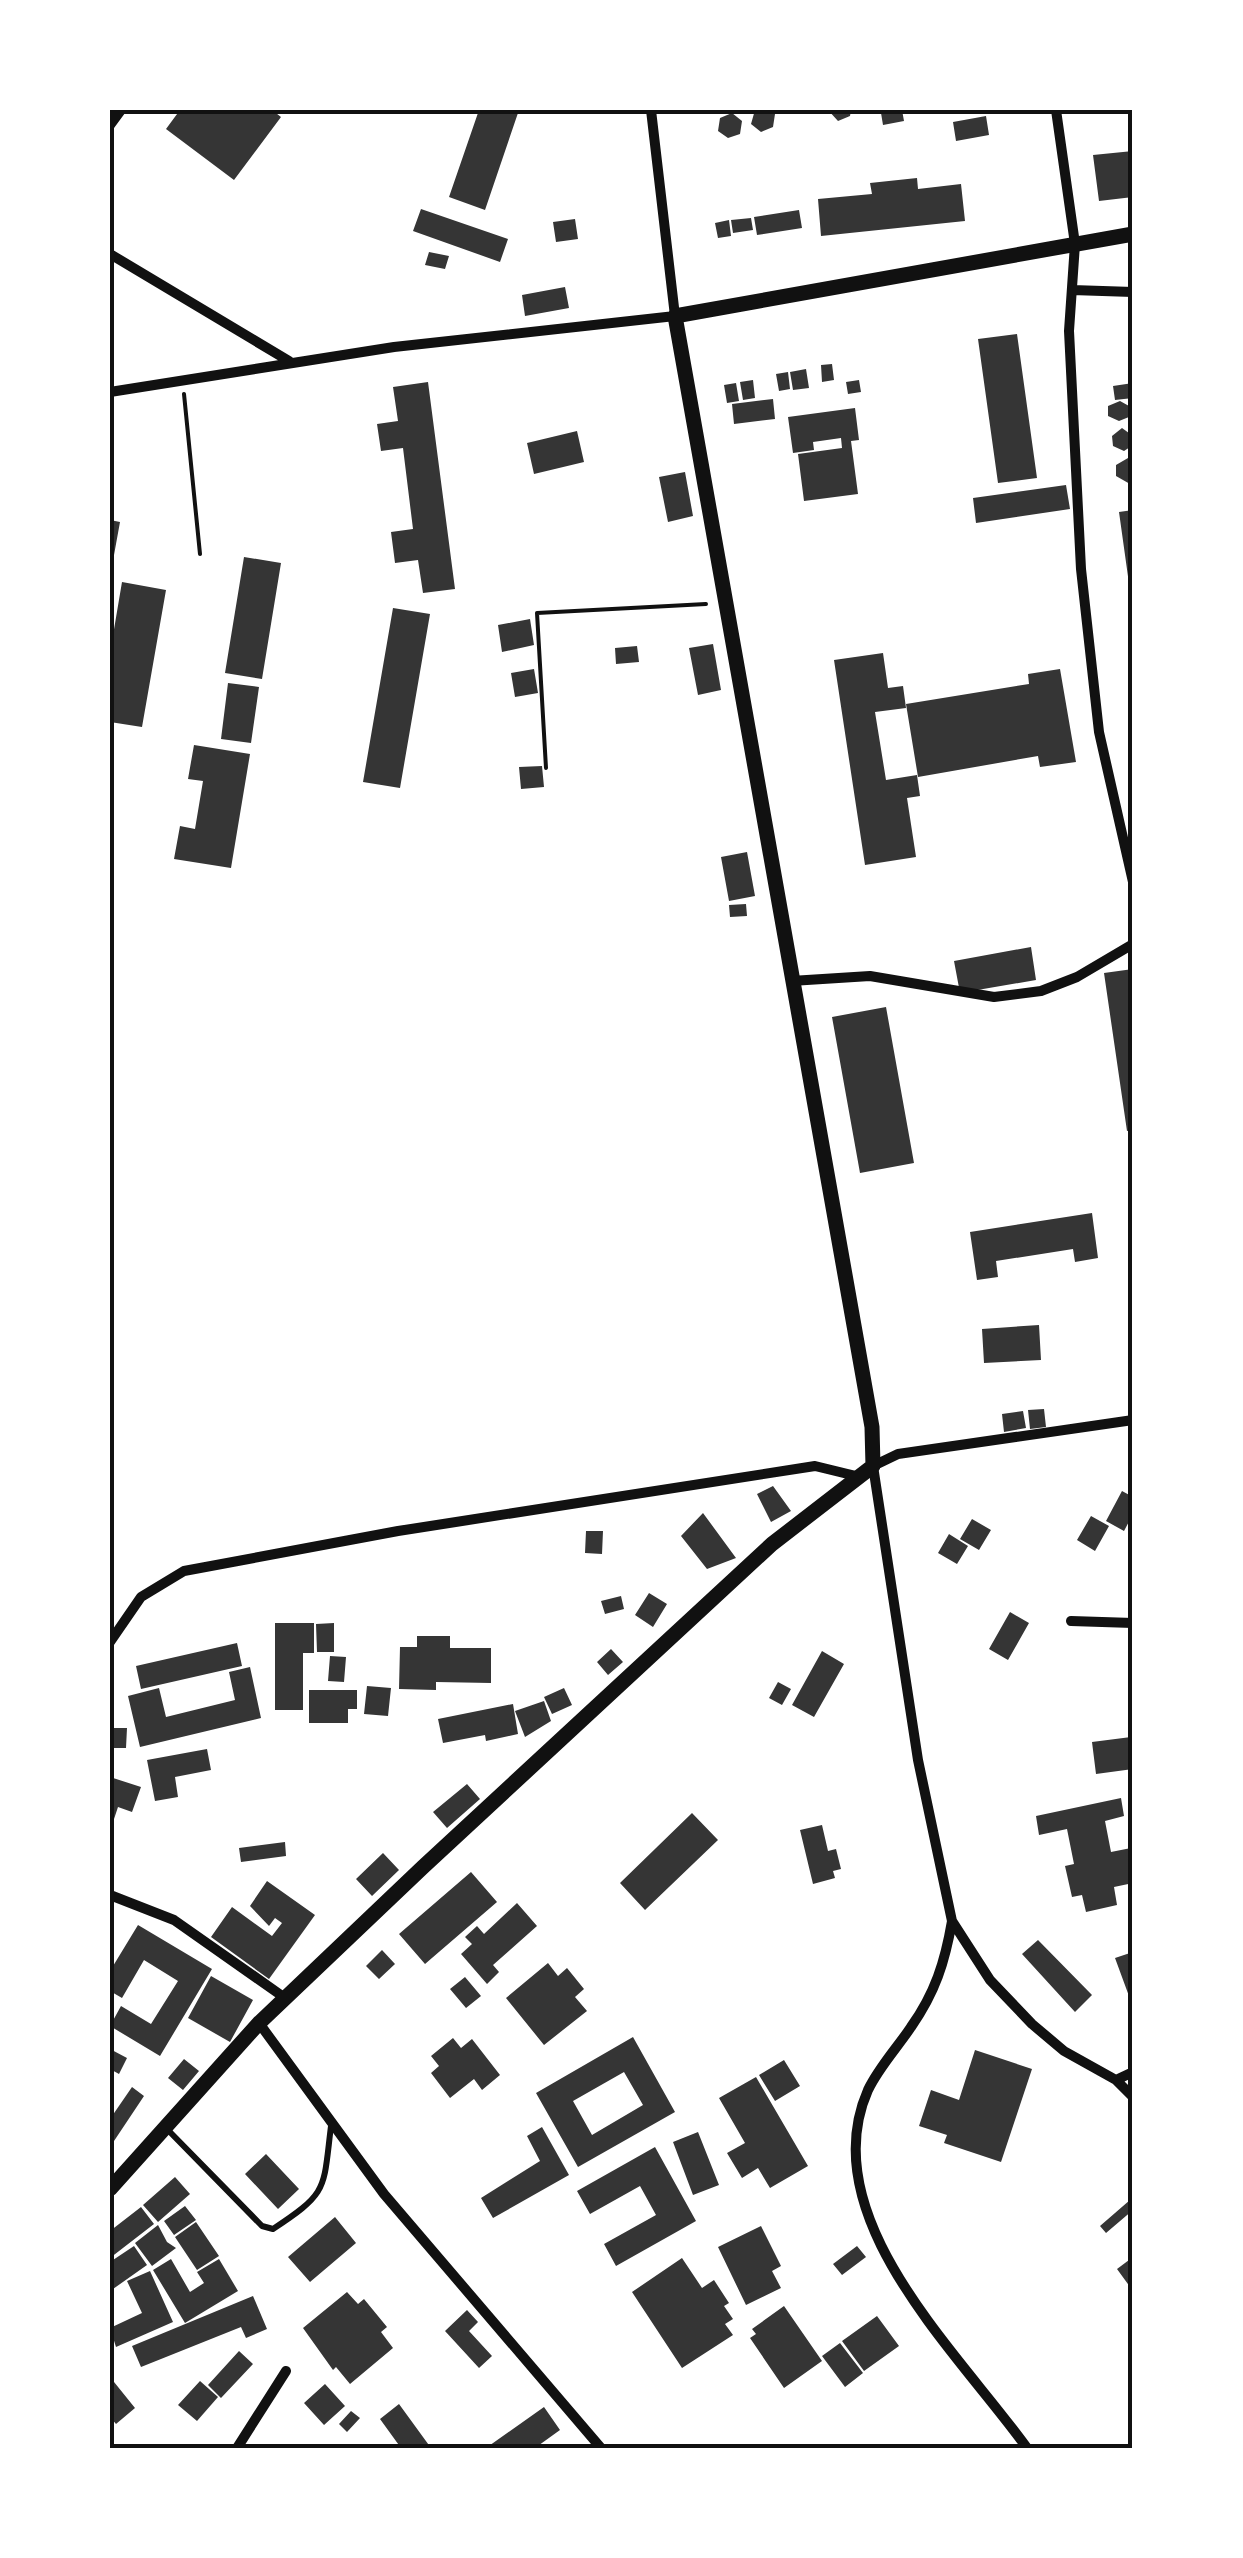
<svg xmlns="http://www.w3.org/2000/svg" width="1243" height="2558" viewBox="0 0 1243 2558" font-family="'Source Sans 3',sans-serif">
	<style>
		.building { fill: #353535; fill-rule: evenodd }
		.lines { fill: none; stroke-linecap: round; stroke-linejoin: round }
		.path { stroke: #111; stroke-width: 4 }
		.service { stroke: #111; stroke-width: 6 }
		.minor { stroke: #111; stroke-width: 10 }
		.tertiary { stroke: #111; stroke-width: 15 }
		.neatline { fill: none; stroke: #111; stroke-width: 4 }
	</style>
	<rect width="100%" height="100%" fill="#fff"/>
	<path class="building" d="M180 110H272L281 117 234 180 166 129Z
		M479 110H519L485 210 449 197Z
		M755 110 775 114 773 127 761 132 751 124Z
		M828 110H851L850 116 838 121Z
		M862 110H902L904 121 883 125 881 113 865 114Z
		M732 113 742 121 740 134 728 138 718 131 720 118Z
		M986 116 989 135 956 141 953 122Z
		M1133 151V197L1099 201 1093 155Z
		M917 178 918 189 961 184 965 221 821 236 818 199 872 194 870 183Z
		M421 209 508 239 500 262 413 231Z
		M799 210 802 228 757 235 754 217Z
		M751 218 753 230 733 233 731 220Z
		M575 219 578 239 556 242 553 222Z
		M729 220 731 236 718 238 715 223Z
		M429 252 449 256 445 269 425 265Z
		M565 287 569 308 525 316 522 295Z
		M1017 334 1037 478 998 483 978 339Z
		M832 364 834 380 822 382 821 365Z
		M806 369 809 388 793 390 790 372Z
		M788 372 790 389 779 391 776 374Z
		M753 380 755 398 743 400 740 382Z
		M859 380 861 392 848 394 846 382Z
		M428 382 455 589 423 593 418 560 395 563 391 532 413 529 403 448 381 451 377 424 398 421 393 387Z
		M736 383 739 401 727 403 724 385Z
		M1133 383V398L1115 400 1113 386Z
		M773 399 775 419 734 424 732 404Z
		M1120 401 1129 406V417L1119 421 1108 416V406Z
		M855 408 859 440 851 441 858 494 804 501 798 454 842 448 841 438 813 442 814 450 793 453 788 417Z
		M1122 428 1133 436V445L1124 451 1113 446 1112 436Z
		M577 431 584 462 534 474 527 443Z
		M1128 458 1133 461 1130 484 1116 476V465Z
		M685 472 693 516 668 522 659 477Z
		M1066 485 1070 509 976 523 973 498Z
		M1133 510V598H1131L1119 512Z
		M110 520 120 522 112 566H110Z
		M244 557 281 563 262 679 225 673Z
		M122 582 166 590 142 727 110 722V653Z
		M393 608 430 614 400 788 363 782Z
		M530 619 534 645 502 652 498 625Z
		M713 644 721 690 698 695 689 648Z
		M637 646 639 662 616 664 615 648Z
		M883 653 888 688 903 686 906 708 875 712 886 780 917 775 920 796 907 798 916 857 865 865 834 660Z
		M534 669 538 693 515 697 511 673Z
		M1060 669 1076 762 1040 767 1038 756 918 777 906 704 1029 684 1028 674Z
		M228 683 259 687 251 743 221 739Z
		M194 745 250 754 231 868 174 859 180 826 195 829 203 781 188 779Z
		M542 766 544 787 521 789 519 767Z
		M747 852 755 896 729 901 721 857Z
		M746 904 747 916 730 917 729 905Z
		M1031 947 1036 980 960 993 954 961Z
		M1133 969V1130L1127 1131 1104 973Z
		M886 1007 914 1163 860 1173 832 1017Z
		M1092 1213 1098 1258 1075 1262 1073 1249 996 1261 998 1277 977 1280 970 1232Z
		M1039 1325 1041 1360 984 1363 982 1329Z
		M1044 1409 1046 1427 1030 1429 1028 1410Z
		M1023 1411 1026 1428 1004 1432 1002 1414Z
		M773 1486 791 1511 771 1522 757 1494Z
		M1122 1491 1133 1497V1514L1124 1531 1106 1521Z
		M703 1513 736 1558 707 1569 681 1536Z
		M1091 1516 1109 1526 1095 1551 1077 1540Z
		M972 1519 991 1530 979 1550 960 1539Z
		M586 1531H603L602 1554 585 1553Z
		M949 1534 968 1546 957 1564 938 1553Z
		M649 1593 667 1604 653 1627 635 1615Z
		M621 1596 624 1609 605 1614 601 1601Z
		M1010 1612 1029 1623 1008 1660 989 1649Z
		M275 1623H314V1653H303V1710H275Z
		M334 1623V1652H317L316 1624Z
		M417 1636H450V1648H491V1683L436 1682V1690L399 1689 400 1647H417Z
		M237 1643 242 1666 141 1689 136 1666Z
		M611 1649 623 1662 608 1675 597 1662Z
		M822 1651 844 1664 814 1717 792 1705Z
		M330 1656 346 1657 344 1682 328 1681Z
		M250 1667 261 1718 140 1747 128 1696 159 1688 166 1717 235 1700 229 1672Z
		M778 1682 791 1689 782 1705 769 1698Z
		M367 1686 391 1688 388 1716 364 1714Z
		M564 1688 572 1705 552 1714 544 1697Z
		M309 1690H357V1709H348V1723H309Z
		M544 1701 551 1721 525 1737 515 1711Z
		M513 1704 518 1734 486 1741 485 1735 443 1743 438 1719Z
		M110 1728H127L126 1748H110Z
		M1131 1737 1133 1769 1096 1774 1092 1742Z
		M207 1749 211 1770 175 1777 178 1797 155 1801 147 1760Z
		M110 1777 141 1787 132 1812 118 1807 111 1828Z
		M467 1784 480 1799 447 1828 433 1812Z
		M1121 1798 1124 1816 1105 1821 1111 1852 1131 1848 1133 1883 1114 1887 1117 1905 1086 1912 1082 1895 1072 1897 1065 1866 1074 1864 1067 1829 1039 1835 1036 1816Z
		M692 1813 718 1840 645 1910 620 1883Z
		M822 1825 828 1851 836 1849 841 1869 833 1871 835 1878 813 1884 800 1830Z
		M285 1842 286 1856 241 1862 239 1848Z
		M383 1853 399 1870 372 1896 356 1879Z
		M471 1872 497 1902 425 1964 399 1934Z
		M267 1881 315 1915 269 1979 211 1937 232 1907 272 1936 282 1923 275 1918 269 1926 250 1906Z
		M517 1903 537 1926 493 1965 499 1972 487 1984 461 1954 472 1944 465 1937 477 1926 484 1934Z
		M138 1925 212 1969 160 2056 110 2026 121 2006 151 2024 178 1981 144 1960 122 1998 110 1991V1971Z
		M1038 1940 1092 1995 1075 2012 1022 1954Z
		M382 1950 395 1964 379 1979 366 1966Z
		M1133 1952V2007L1115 1958Z
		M548 1963 558 1976 567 1968 584 1989 575 1997 587 2011 544 2045 506 1998Z
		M211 1976 253 2000 230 2042 188 2018Z
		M465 1977 481 1996 466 2008 450 1989Z
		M633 2037 675 2112 578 2167 536 2093ZM624 2072 643 2105 592 2135 573 2101Z
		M453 2038 461 2048 472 2039 500 2075 482 2090 474 2079 450 2098 431 2073 439 2066 431 2056Z
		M110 2049 127 2058 119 2074 110 2069Z
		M975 2050 1032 2069 1001 2162 944 2143 947 2135 919 2126 931 2090 959 2100Z
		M184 2059 199 2071 183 2090 168 2078Z
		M784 2060 800 2086 775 2101 759 2075Z
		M756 2077 808 2166 770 2188 758 2168 742 2178 727 2153 745 2143 719 2098Z
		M132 2087 144 2096 110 2147V2119Z
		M542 2127 569 2175 493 2218 481 2198 540 2161 527 2136Z
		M698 2132 719 2185 693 2195 673 2142Z
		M655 2147 696 2221 616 2266 604 2244 656 2215 640 2186 590 2214 577 2191Z
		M266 2154 299 2189 278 2209 245 2174Z
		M175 2177 190 2194 158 2222 143 2205Z
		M1130 2200 1133 2210 1106 2233 1100 2226Z
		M185 2206 196 2220 174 2235 164 2221Z
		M141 2207 154 2224 110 2258V2231Z
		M335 2217 356 2243 310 2282 288 2257Z
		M196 2222 219 2256 197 2270 175 2237Z
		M158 2225 167 2242 176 2248 152 2266 135 2243Z
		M761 2226 781 2266 772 2271 781 2288 746 2305 718 2247Z
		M134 2246 147 2265 113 2289 110 2262Z
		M857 2246 866 2257 842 2275 833 2264Z
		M1133 2257V2291L1117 2269Z
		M682 2258 702 2288 714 2280 729 2303 724 2306 733 2319 725 2324 733 2335 682 2368 632 2292Z
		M171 2259 190 2292 204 2283 197 2272 219 2259 238 2291 185 2323 153 2270Z
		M150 2271 173 2322 116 2347 110 2328 142 2313 127 2281Z
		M347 2292 358 2304 364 2299 387 2327 381 2332 393 2348 350 2384 336 2367 333 2370 303 2328Z
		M253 2296 267 2329 246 2338 241 2327 141 2367 132 2346Z
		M784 2306 822 2361 784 2388 750 2338 756 2334 752 2329Z
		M467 2310 478 2322 469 2331 492 2356 479 2368 445 2331Z
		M877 2316 899 2346 864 2371 842 2341Z
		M840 2343 863 2373 845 2387 822 2356Z
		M239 2351 253 2364 221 2398 208 2385Z
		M110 2377 135 2408 116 2424 110 2417Z
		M200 2381 218 2397 197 2421 178 2405Z
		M325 2384 345 2406 324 2425 304 2403Z
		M399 2404 431 2448H401L380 2419Z
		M544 2407 560 2430 535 2448H486Z
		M351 2411 360 2418 347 2432 339 2424Z"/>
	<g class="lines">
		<path class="path" d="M184 394 200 554
			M546 768 537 613 706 604"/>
		<path class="service" d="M166 2128 262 2226 273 2229C329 2192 323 2190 331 2126"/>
		<path class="minor" d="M1056 110 1075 244 1069 331 1081 569 1099 732 1133 882
			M110 125 121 110
			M110 254 289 361
			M1072 290 1133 292
			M110 392 394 347 675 316 651 110
			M791 981 870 976 994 997 1041 991 1077 977 1133 944
			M1133 1420 898 1454 873 1466 918 1760 952 1921 990 1980 1032 2024 1064 2051 1116 2080 1133 2097
			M1071 1621 1133 1623
			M110 1642 141 1597 184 1571 398 1531 815 1466 856 1476
			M110 1895 174 1920 285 1998
			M952 1921C945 1962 935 1993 911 2027 897 2048 879 2067 868 2090 812 2217 959 2353 1027 2448
			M259 2023 384 2194 601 2448
			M1116 2080 1133 2072
			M237 2448 286 2371"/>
		<path class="tertiary" d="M110 2189 259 2023 423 1867 772 1544 873 1466 872 1427 675 316 1133 234"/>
	</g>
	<rect width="1243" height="2558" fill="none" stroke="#ffffff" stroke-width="225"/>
	<rect x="112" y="112" width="1018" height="2334" class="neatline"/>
</svg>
